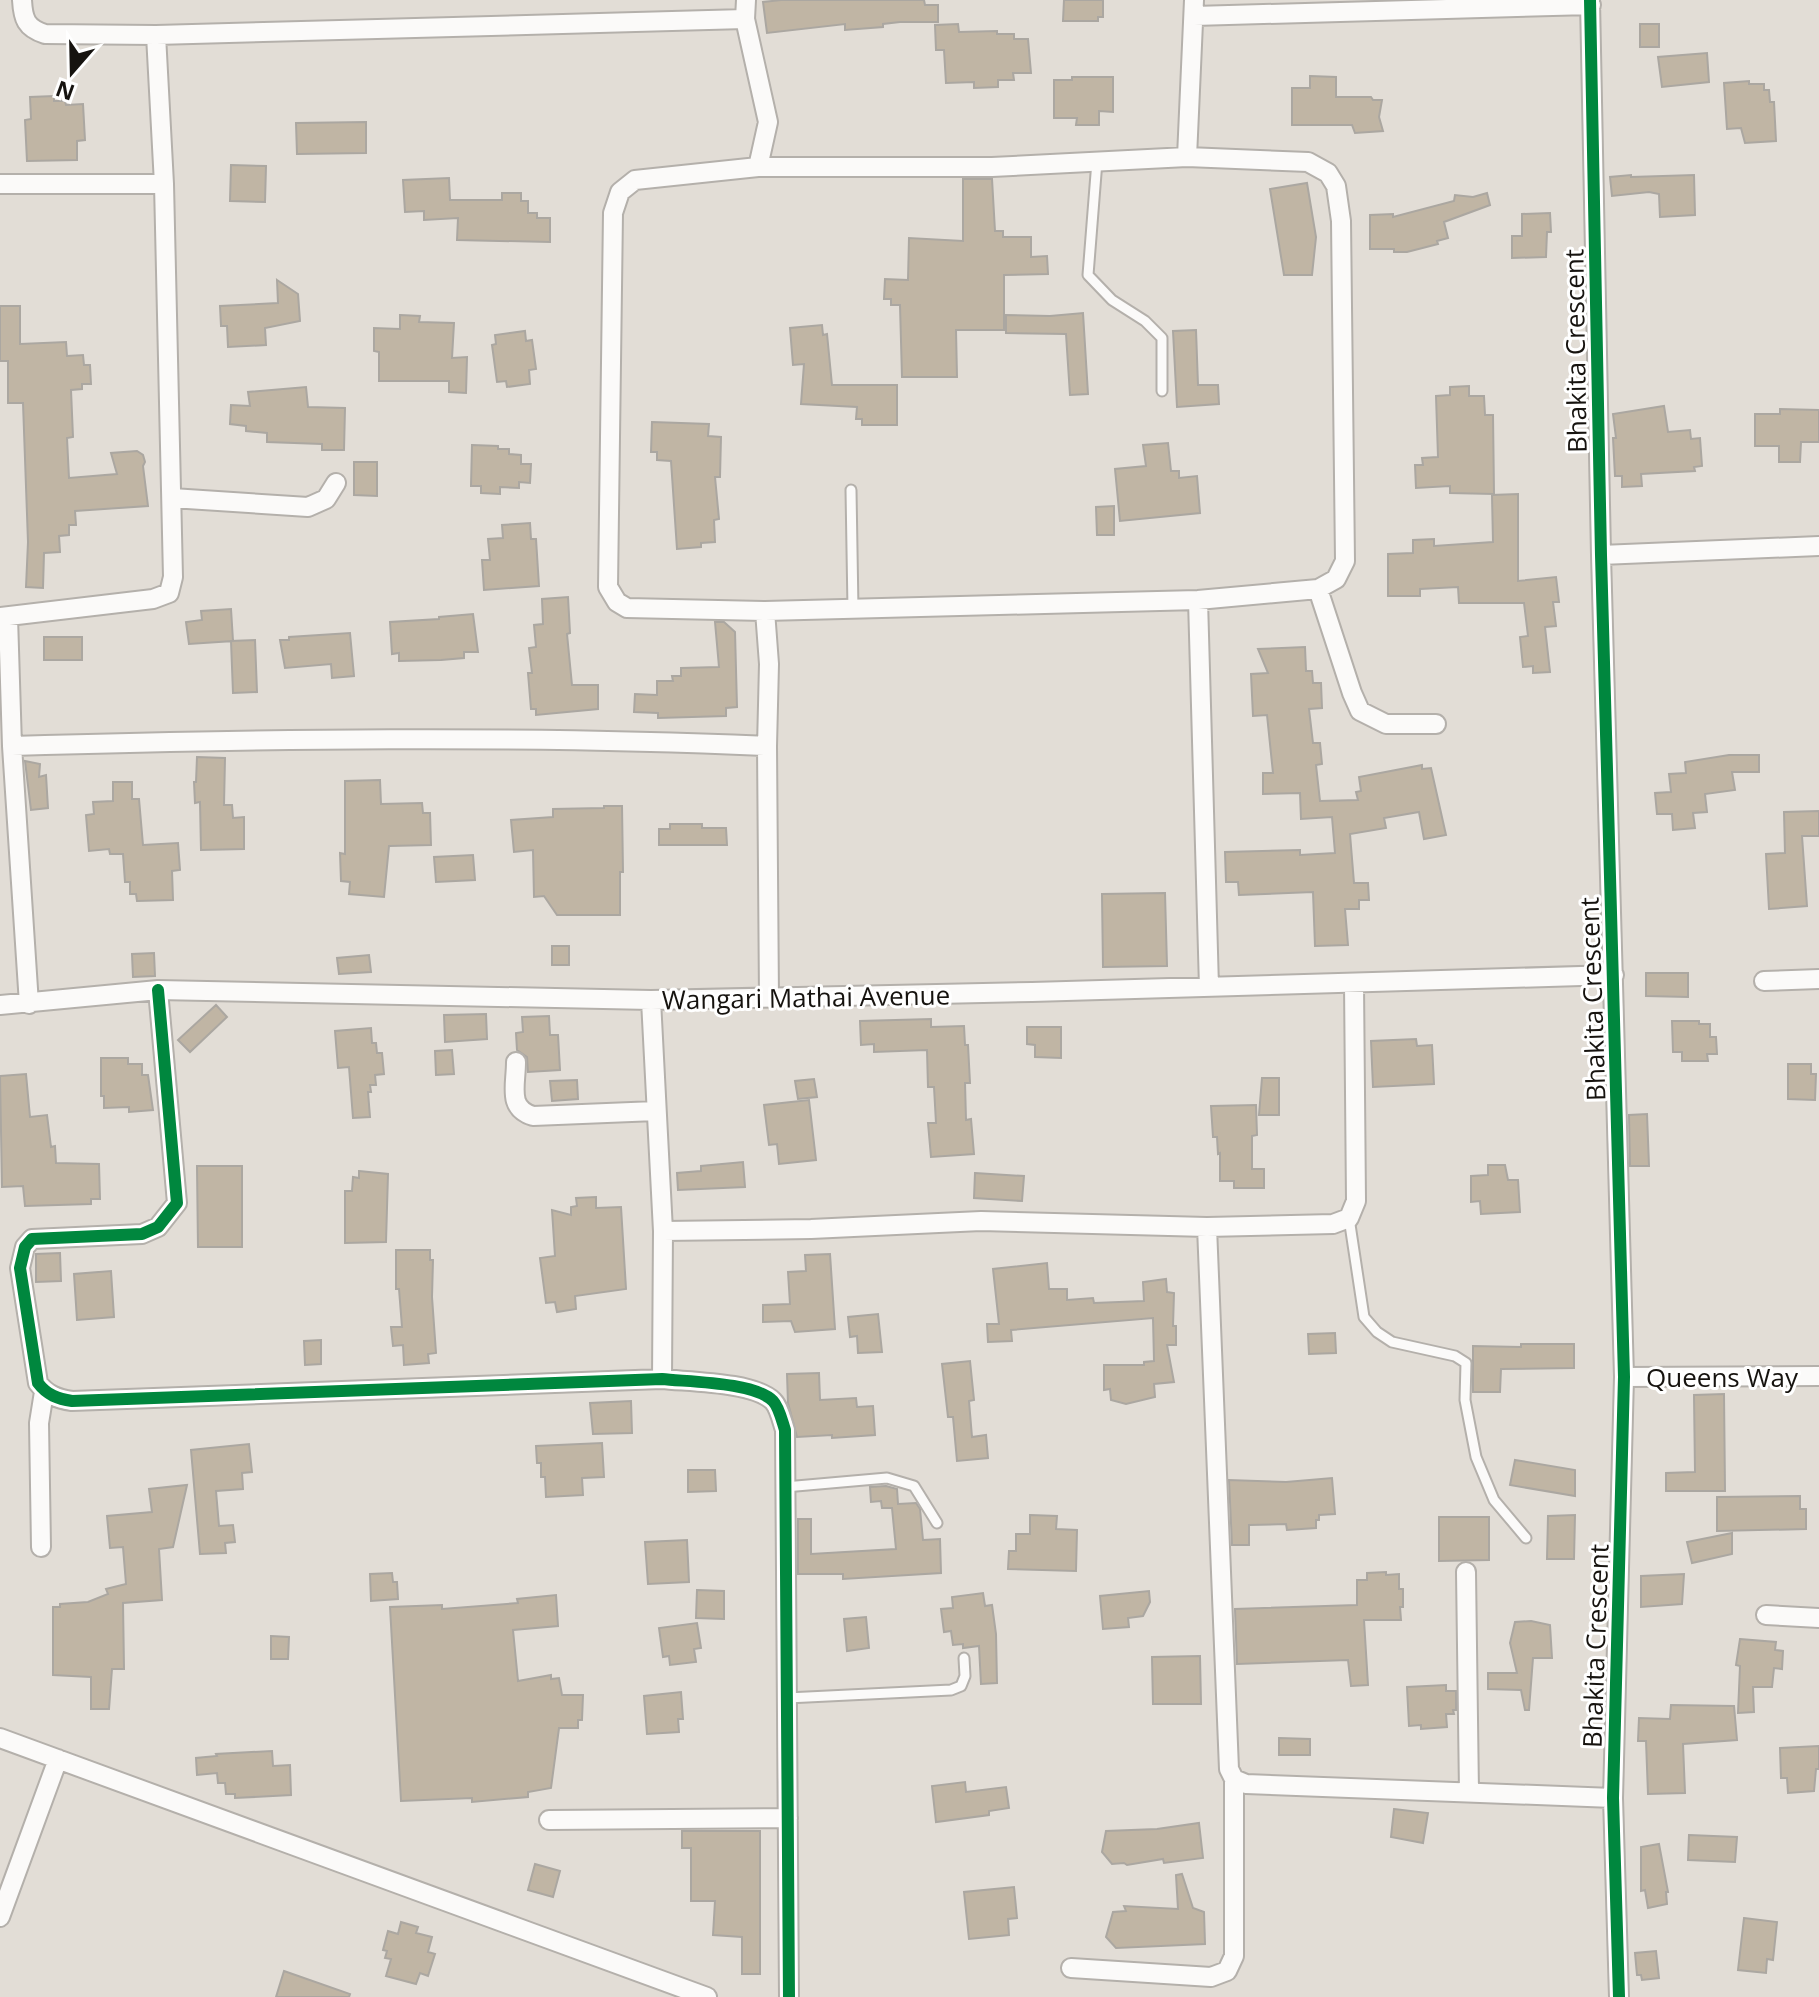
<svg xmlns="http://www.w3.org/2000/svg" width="1819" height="1997" viewBox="0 0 1819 1997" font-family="'Open Sans',sans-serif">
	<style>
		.building { fill: #c0b5a4; stroke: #aba7a1; stroke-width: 2 }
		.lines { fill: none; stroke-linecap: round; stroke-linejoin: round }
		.service-casing { stroke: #b4b0ab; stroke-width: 13 }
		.minor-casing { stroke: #b4b0ab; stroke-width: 22 }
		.service { stroke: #fbfaf9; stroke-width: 9 }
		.minor { stroke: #fbfaf9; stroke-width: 18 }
		.cycleway-casing { stroke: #fff; stroke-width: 17 }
		.cycleway { stroke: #00873e; stroke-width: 12 }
		.labels { text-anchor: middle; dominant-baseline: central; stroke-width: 6; stroke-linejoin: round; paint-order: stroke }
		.street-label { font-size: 26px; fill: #16130f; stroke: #fff }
	</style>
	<rect width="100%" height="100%" fill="#e2ddd6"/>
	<path class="building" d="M781 0H924L925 5H938V22H900L883 24V27L845 30V24L767 33 763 2Z
		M1064 0H1103V17H1098V21H1063Z
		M958 24 959 32 997 31V34H1014V39H1028L1031 73H1013L1014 80H998V87L974 88V82L946 83 944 50H936L935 25Z
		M1640 24H1659V47H1640Z
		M1707 53 1709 82 1662 87 1658 57Z
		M1310 76 1336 77V97H1371L1373 100H1382L1379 117 1383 131 1355 133 1352 125H1292V88H1310Z
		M1072 77H1113V112L1099 111V125H1076L1077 118H1054V80H1072Z
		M1749 81V84H1764V90H1769L1770 102H1774L1776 141 1745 143 1741 128 1727 129 1724 83Z
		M54 96V101H65L66 105 83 104 85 140 77 141V160L27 161 25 120 31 119 30 97Z
		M366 122V153L297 154 296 123Z
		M231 165 266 166 265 202 230 201Z
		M1631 175V177L1694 175 1695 215 1660 217 1659 194 1649 192 1612 196 1610 177Z
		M449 178 450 200H502V193H521V201H528V213H537V218H550V242L457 240 458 218 424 220V211L405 212 403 180Z
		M963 179H992L995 231H1003V237H1031V257L1047 256 1048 274 1004 275V330H956L957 377H902L900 305H891V299H884L885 279 908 280 909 238 963 241Z
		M1307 183 1316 237 1312 275H1284L1270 189Z
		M1487 193 1490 205 1444 222 1448 238 1437 241 1438 244 1407 252H1394V249H1370V215L1393 214V217L1454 201 1455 195 1473 197Z
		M1550 213 1551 232H1547L1546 257 1512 258V236H1522V214Z
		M277 280 298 294 300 321 265 328 266 345 228 347 227 326H221L220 306 278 303Z
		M0 306H20V344L66 342 67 356 83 355 84 365H90L91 384H82V389L71 390 73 437 67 438 69 478 117 474 111 453 137 451 143 455 145 462 143 466 148 506 75 511 76 525H69V535L59 536 60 552 44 553 43 588 26 587 28 542 23 403H8V361H0Z
		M1083 313 1088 394 1070 395 1066 334 1006 333V315L1050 316Z
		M400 315 420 316 419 322 454 323 452 358 467 357 466 393 449 392V381H379V352L374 351V328L400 329Z
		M822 325 823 335 827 334 832 385H897V425H862V419H856L857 407 801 404 804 364 793 365 790 328Z
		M1196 330 1198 385H1218L1219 404 1177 407 1173 331Z
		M525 331 526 341 532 340 536 369 529 370 530 384 507 387 506 381 497 382 492 345 496 344 495 335Z
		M1469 386V396H1484L1485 415H1493L1494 494 1450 493V486L1416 488 1415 465H1423L1422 458 1438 457 1436 396 1450 395V387Z
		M306 387 308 407 345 408 344 450H322V444L267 442V433L246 431V426L230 424 231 405 250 406 248 392Z
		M1664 406 1668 432 1690 430 1691 439 1700 438 1702 466 1694 467 1695 471 1641 474 1642 486 1622 487V476H1615L1613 438H1616L1613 414Z
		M1780 409 1819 410V442H1801L1800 462H1779V446H1755V414H1780Z
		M652 422 709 424 708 436 721 437 720 477H715L719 519 714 520 715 542 701 543V547L677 549 671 461 657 460V452H651Z
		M1168 443 1171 471H1179V478L1197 476 1200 513 1120 521 1115 469 1146 466 1143 445Z
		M472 445 498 446V449H509V454L521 455V464H531L530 483 519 482V488L500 487V494L481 493V486H471Z
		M354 462H377V496L354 495Z
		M1518 494V581L1556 577 1559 602H1553L1556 626 1545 627 1550 672 1533 673V666L1523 667 1520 637 1528 636 1524 603H1459L1458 587 1420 589V596H1388V554L1413 553V540L1434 539V546L1493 542 1492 495Z
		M1114 506V535H1097L1096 507Z
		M530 523 531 539H536L539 586 484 590 482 560H490L488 539 503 538 502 525Z
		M568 597 570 633 567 634 572 685H598V709L536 715V709H531L528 673H532L529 648 536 647 534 625 543 624 542 599Z
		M231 609 233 641 189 644 186 622 202 620 201 611Z
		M473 614 478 652H464V658L441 660 399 661V653L392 654 390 622 439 619V617Z
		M715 622H724L735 632 737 707 726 708V716L658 718V713L634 712 635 694 657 695V681H673L672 676H681V668L719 667Z
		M350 633 354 676 332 678 331 664 285 668 280 640H289V637Z
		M44 637H82V660H44Z
		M255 640 257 692 233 693 231 641Z
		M1305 647 1306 671H1312L1313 683H1321L1322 708 1309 709 1313 743H1320L1322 764 1316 765 1320 801 1358 800 1356 792 1361 791 1359 777 1422 765V769L1431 768 1446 835 1424 839 1419 812 1384 818 1386 828 1350 834 1354 883H1368L1369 900H1359V909H1345L1348 945 1315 946 1313 892 1239 895 1238 882H1226L1225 852 1300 850V855L1335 853 1332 817 1301 819 1300 793 1263 794V773H1273L1267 715 1253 716 1251 674 1268 673 1258 649Z
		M1729 755H1759V772H1732L1735 790 1705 794 1707 812 1693 813 1695 828 1673 830 1672 814H1657L1655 793 1671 792 1669 774 1686 773 1685 762Z
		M197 757 225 758 224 805H232L233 818 244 817V849L201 850 200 802 195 803 194 782H196Z
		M25 761 40 764 39 777 46 775 48 808 31 810Z
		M380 780 381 804 422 803 423 813H430L431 845 389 846 384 897 349 894 350 882 341 881 340 853 345 854V781Z
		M113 782H132V799H139L143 845 178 843 180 870 172 871 173 900 137 901 136 894H130V882H125L123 854H110L109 849 89 851 86 815 94 814 93 802 113 801Z
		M604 806H622L623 872H620V915H557L544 896 534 897 533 850 514 852 511 820 553 817V809L604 808Z
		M1819 811V836H1802L1807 906 1769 909 1766 854 1785 853 1784 812Z
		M670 824H702V828H726L727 845H659V829H670Z
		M473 855 475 880 436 882 434 857Z
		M1165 893 1167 966 1103 967 1102 894Z
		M552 946H569V965H552Z
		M154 953 155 976 133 977 132 954Z
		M369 955 371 972 339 974 337 958Z
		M1646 973H1688V997L1646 996Z
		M216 1005 227 1017 190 1052 178 1040Z
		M486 1014 487 1039 445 1042 444 1015Z
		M549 1016 550 1035H558L560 1070 528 1072 527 1057 517 1050 516 1033 523 1032 522 1017Z
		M931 1019V1027L964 1026 965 1045H968L970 1083H965L966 1120 971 1119 974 1154 931 1157 928 1123H936L934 1087H928L927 1050 874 1052V1044L861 1045 860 1021Z
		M1672 1021H1699V1024H1710V1037H1716L1717 1054H1707L1708 1061H1682V1052H1673Z
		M1027 1027H1061V1058L1035 1057V1045L1027 1044Z
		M371 1028 372 1043H376L377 1053H382L384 1074 375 1075 376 1085H370L371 1092H368L370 1117 353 1118 349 1067 338 1068 335 1031Z
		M1416 1039 1417 1046 1432 1045 1434 1084 1373 1087 1371 1041Z
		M452 1050 454 1074 436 1075 435 1051Z
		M101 1058H128V1064H142V1075H148L153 1110 129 1112V1107L104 1108V1096H101Z
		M1788 1064H1811V1074H1816L1815 1100 1788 1099Z
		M26 1074 30 1117 47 1115 51 1147 55 1146 56 1163 99 1164 100 1199H91V1204L25 1206 23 1186 2 1187 0 1076Z
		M1262 1078H1279V1115H1259Z
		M814 1079 817 1097 798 1099 795 1081Z
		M577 1080 578 1099 552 1101 550 1081Z
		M809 1100 816 1160 779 1164 777 1144 769 1145 764 1105Z
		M1256 1105 1257 1135 1252 1136V1169H1264V1188H1234V1181H1220V1153L1218 1154 1217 1137H1213L1211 1106Z
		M1647 1114 1649 1166H1630L1629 1115Z
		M743 1162 745 1187 678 1190 677 1173 701 1171V1166Z
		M1488 1165H1505L1508 1180H1518L1520 1212 1481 1214 1480 1201 1471 1202V1176L1488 1175Z
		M197 1166H242V1247H198Z
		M359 1171 388 1174 386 1242 345 1243V1191H352L353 1177 359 1178Z
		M975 1173 1024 1176 1022 1201 974 1198Z
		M596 1197V1208L621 1207 626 1289 575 1296 576 1309 557 1312 555 1302 546 1303 540 1258 555 1256 552 1210 571 1215V1207L577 1206 576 1198Z
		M396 1250H430V1260H433L432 1297 436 1353 428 1354 429 1363 404 1365 403 1345 393 1346 391 1327H402L399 1289H396Z
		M60 1253 61 1281 36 1282V1254Z
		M830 1254 835 1329 795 1332 791 1321 763 1322V1305L790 1304 788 1272 806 1271 805 1255Z
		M1047 1263 1049 1289H1067V1300L1093 1298 1094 1303 1144 1301 1143 1282 1166 1279 1167 1292 1174 1293 1173 1326H1176V1345H1167L1174 1382 1154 1384 1155 1397 1126 1404 1111 1400 1110 1389 1104 1390V1365H1144V1362L1154 1361 1153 1318 1011 1330 1012 1341 988 1342 987 1324H999L993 1269Z
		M111 1271 114 1317 77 1320 74 1274Z
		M878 1314 882 1352 858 1353 857 1336 850 1337 848 1317Z
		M1335 1333 1336 1353 1309 1354 1308 1334Z
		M321 1340V1364L305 1365 304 1341Z
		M1521 1344H1574V1368L1501 1369 1500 1392H1473V1346L1521 1347Z
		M970 1361 974 1400 969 1401 972 1437 986 1435 988 1458 957 1461 953 1417H948L942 1364Z
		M819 1373 820 1400 856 1398 857 1407 873 1406 875 1435 832 1438V1435L797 1437 788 1403 787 1374Z
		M1724 1394 1725 1491H1666V1473L1695 1472 1694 1395Z
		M631 1401 632 1433 593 1434 590 1403Z
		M602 1443 604 1477 582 1478 583 1495 546 1497 545 1477H541V1463H537L536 1446Z
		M249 1444 252 1472 242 1473 243 1489 216 1491 219 1526 233 1525 235 1542 225 1543 226 1553 200 1554 191 1450Z
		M1515 1460 1575 1470V1496L1510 1485Z
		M688 1470H715L716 1491 688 1492Z
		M1332 1478 1335 1514 1319 1515V1520H1316V1528L1287 1530 1286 1524 1249 1525V1545H1232L1229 1480 1286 1482Z
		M187 1485 173 1547 159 1549 162 1600 123 1603 124 1669H112L109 1709H91V1677L53 1675V1607H60V1604L88 1602 108 1594 106 1589 126 1584 123 1547 110 1548 107 1516 152 1512 149 1489Z
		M886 1486 897 1489 898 1504 916 1503 920 1509 923 1540 940 1539 941 1573 843 1579V1574H798V1519H811V1554L896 1549 892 1508H882L881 1501 871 1502 870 1487Z
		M1800 1496V1509H1806V1529L1717 1531V1497Z
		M1030 1515 1057 1516 1056 1529 1077 1530 1076 1571 1008 1569 1009 1551H1016V1534H1030Z
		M1575 1515 1574 1559H1547L1548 1516Z
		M1439 1517H1489V1560L1439 1561Z
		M1732 1533V1554L1692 1563 1687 1542Z
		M687 1540 689 1582 648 1584 645 1542Z
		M1386 1572V1575L1399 1574V1589H1403V1607H1400L1401 1620H1364L1368 1685 1351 1686 1348 1660 1237 1664 1235 1609 1357 1605V1580H1367V1573Z
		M392 1573 393 1582H397L398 1599 371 1601 370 1574Z
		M1684 1574 1682 1604 1641 1607V1576Z
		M697 1590 724 1591V1619L696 1618Z
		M1149 1591 1150 1602 1143 1616 1128 1618 1129 1627 1103 1629 1100 1596Z
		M983 1593 985 1606 992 1605 996 1634 997 1683 981 1684 979 1646 963 1648V1644L953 1645 951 1631 944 1632 941 1609 953 1608 952 1597Z
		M556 1595 558 1626 513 1630 518 1681 551 1675V1679L559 1678 562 1695H583L582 1720H578V1728H559L551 1788 528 1792V1797L472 1802V1798L401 1801 390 1607 442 1605V1609L518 1603 517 1599Z
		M866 1617 869 1648 847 1651 844 1619Z
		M1531 1621 1550 1625 1552 1658H1533L1529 1710H1525L1521 1690 1488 1689V1673H1517L1510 1643 1515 1622Z
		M697 1623 701 1648 694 1649 696 1662 670 1665 669 1656 663 1657 659 1628Z
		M271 1636 289 1637 288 1659H271Z
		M1740 1639 1776 1642 1775 1650 1783 1651 1782 1669 1774 1668 1772 1687H1753L1754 1712 1738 1713 1740 1666 1736 1665Z
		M1200 1656 1201 1704H1153L1152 1657Z
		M1446 1685V1691H1456V1710H1453L1454 1714H1446L1447 1727 1421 1729V1725L1409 1726 1407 1687Z
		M681 1692 683 1719H678L679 1732 647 1734 644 1696Z
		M1671 1705 1734 1706 1737 1740 1683 1744 1685 1793 1648 1794 1646 1741H1638L1639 1718 1670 1719Z
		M1279 1738 1310 1739V1755H1279Z
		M1819 1746V1769H1816L1814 1791 1788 1793 1787 1778H1781L1780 1748Z
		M272 1751 273 1766 290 1765 291 1795 235 1798V1794H226L225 1783H218L217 1773 197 1775 196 1758 217 1756 216 1754Z
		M965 1782 966 1792 1006 1787 1009 1808 989 1811V1815L936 1822 932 1786Z
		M1394 1809 1428 1813 1423 1843 1391 1837Z
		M1199 1823 1203 1858 1164 1863 1163 1859 1127 1865 1124 1863 1112 1864 1102 1852 1106 1831 1157 1829Z
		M682 1831H760V1974H742V1937L713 1935 715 1901H691V1848H682Z
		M1689 1835 1737 1837 1735 1862 1688 1860Z
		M1659 1844 1668 1892H1666L1667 1904 1648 1908 1645 1890 1641 1891V1847Z
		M535 1864 560 1871 553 1897 528 1890Z
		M1182 1874 1193 1908 1204 1912 1205 1944 1116 1948 1106 1937 1113 1912 1126 1911 1124 1906 1178 1909 1176 1875Z
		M1014 1887 1017 1918 1008 1919 1009 1935 969 1939 964 1892Z
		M1744 1918 1777 1922 1773 1960 1767 1959 1766 1973 1738 1970Z
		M401 1922 418 1927 416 1933 432 1937 428 1952 435 1954 428 1976 420 1973 416 1984 386 1976 391 1959 385 1958 387 1951 383 1950 388 1931 398 1934Z
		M1656 1951 1659 1978 1642 1980 1641 1975H1637L1635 1953Z
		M284 1971 350 1994 349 1997H276Z"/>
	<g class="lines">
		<defs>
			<path id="service" d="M1097 161 1088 275 1112 300 1145 321 1162 338V391
				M851 490 853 609
				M1349 1218 1364 1317 1377 1332 1392 1342 1455 1356 1466 1363 1465 1400 1476 1457 1494 1500 1526 1538
				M785 1487 887 1478 914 1486 937 1523
				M787 1698 951 1690 961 1686 965 1676 964 1658"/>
			<path id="minor" d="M22 0C23 19 26 28 45 34L156 35 745 19 746 0
				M1590 0 1601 555 1624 1377 1613 1798 1619 1997
				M1194 16 1591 5
				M745 19 768 122 758 167 635 180 620 192 613 213 608 587 617 602 627 608 765 611 769 664 767 746 769 998
				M1187 157 1194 0
				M758 167H992L1187 157 1308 162 1328 173 1336 186 1341 221 1345 561 1336 579 1318 589 1198 600 765 611
				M0 184H164
				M172 498 308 507 326 499 336 483
				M1601 555 1819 546
				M1318 589 1352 693 1360 711 1386 724H1436
				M1198 600 1209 987
				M0 617 153 599 169 593 173 577 164 184 156 35
				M8 617 12 746 29 1004
				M12 746C263 739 515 735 767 746
				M1764 981 1819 979
				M158 990 177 1203 158 1227 142 1234 32 1239 25 1247 20 1268 38 1383C47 1395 58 1399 72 1401L662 1379C689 1382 754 1382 773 1401 779 1407 782 1421 785 1430L789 1997
				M651 1000 663 1231 662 1379
				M0 1005 158 990 651 1000 1032 992 1614 975
				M516 1062C516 1086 507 1108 533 1116L656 1111
				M1207 1227 1229 1769 1234 1779 1246 1784 1613 1798
				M663 1231 811 1229 981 1221 1207 1227 1333 1224 1349 1218 1356 1201 1354 984
				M1624 1377 1819 1376
				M41 1547 39 1423 44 1392
				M1466 1572 1469 1792
				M1766 1615 1819 1618
				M0 1738 707 1997
				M549 1820 788 1818
				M0 1917 58 1759
				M1071 1968 1211 1977 1227 1971 1234 1956V1779"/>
		</defs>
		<use href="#service" class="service-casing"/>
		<use href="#minor" class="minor-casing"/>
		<use href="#service" class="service"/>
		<use href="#minor" class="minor"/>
		<defs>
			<path id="cycleway" d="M1590 0 1601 555 1624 1377 1613 1798 1619 1997
				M158 990 177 1203 158 1227 142 1234 32 1239 25 1247 20 1268 38 1383C47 1395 58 1399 72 1401L662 1379C689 1382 754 1382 773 1401 779 1407 782 1421 785 1430L789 1997"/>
		</defs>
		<use href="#cycleway" class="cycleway-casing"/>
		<use href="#cycleway" class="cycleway"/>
	</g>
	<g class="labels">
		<g class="street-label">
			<text transform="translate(1575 351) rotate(-91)">Bhakita Crescent</text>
			<text transform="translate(806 997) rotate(-1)">Wangari Mathai Avenue</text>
			<text transform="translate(1592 999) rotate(-92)">Bhakita Crescent</text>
			<text x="1722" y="1377">Queens Way</text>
			<text transform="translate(1595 1646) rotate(-88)">Bhakita Crescent</text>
		</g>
	</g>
	<g transform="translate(72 72) rotate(200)" stroke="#ffffff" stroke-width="6" paint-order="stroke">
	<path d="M0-6L14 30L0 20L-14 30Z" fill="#16130f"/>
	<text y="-12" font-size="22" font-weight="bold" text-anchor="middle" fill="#16130f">N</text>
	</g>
</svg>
